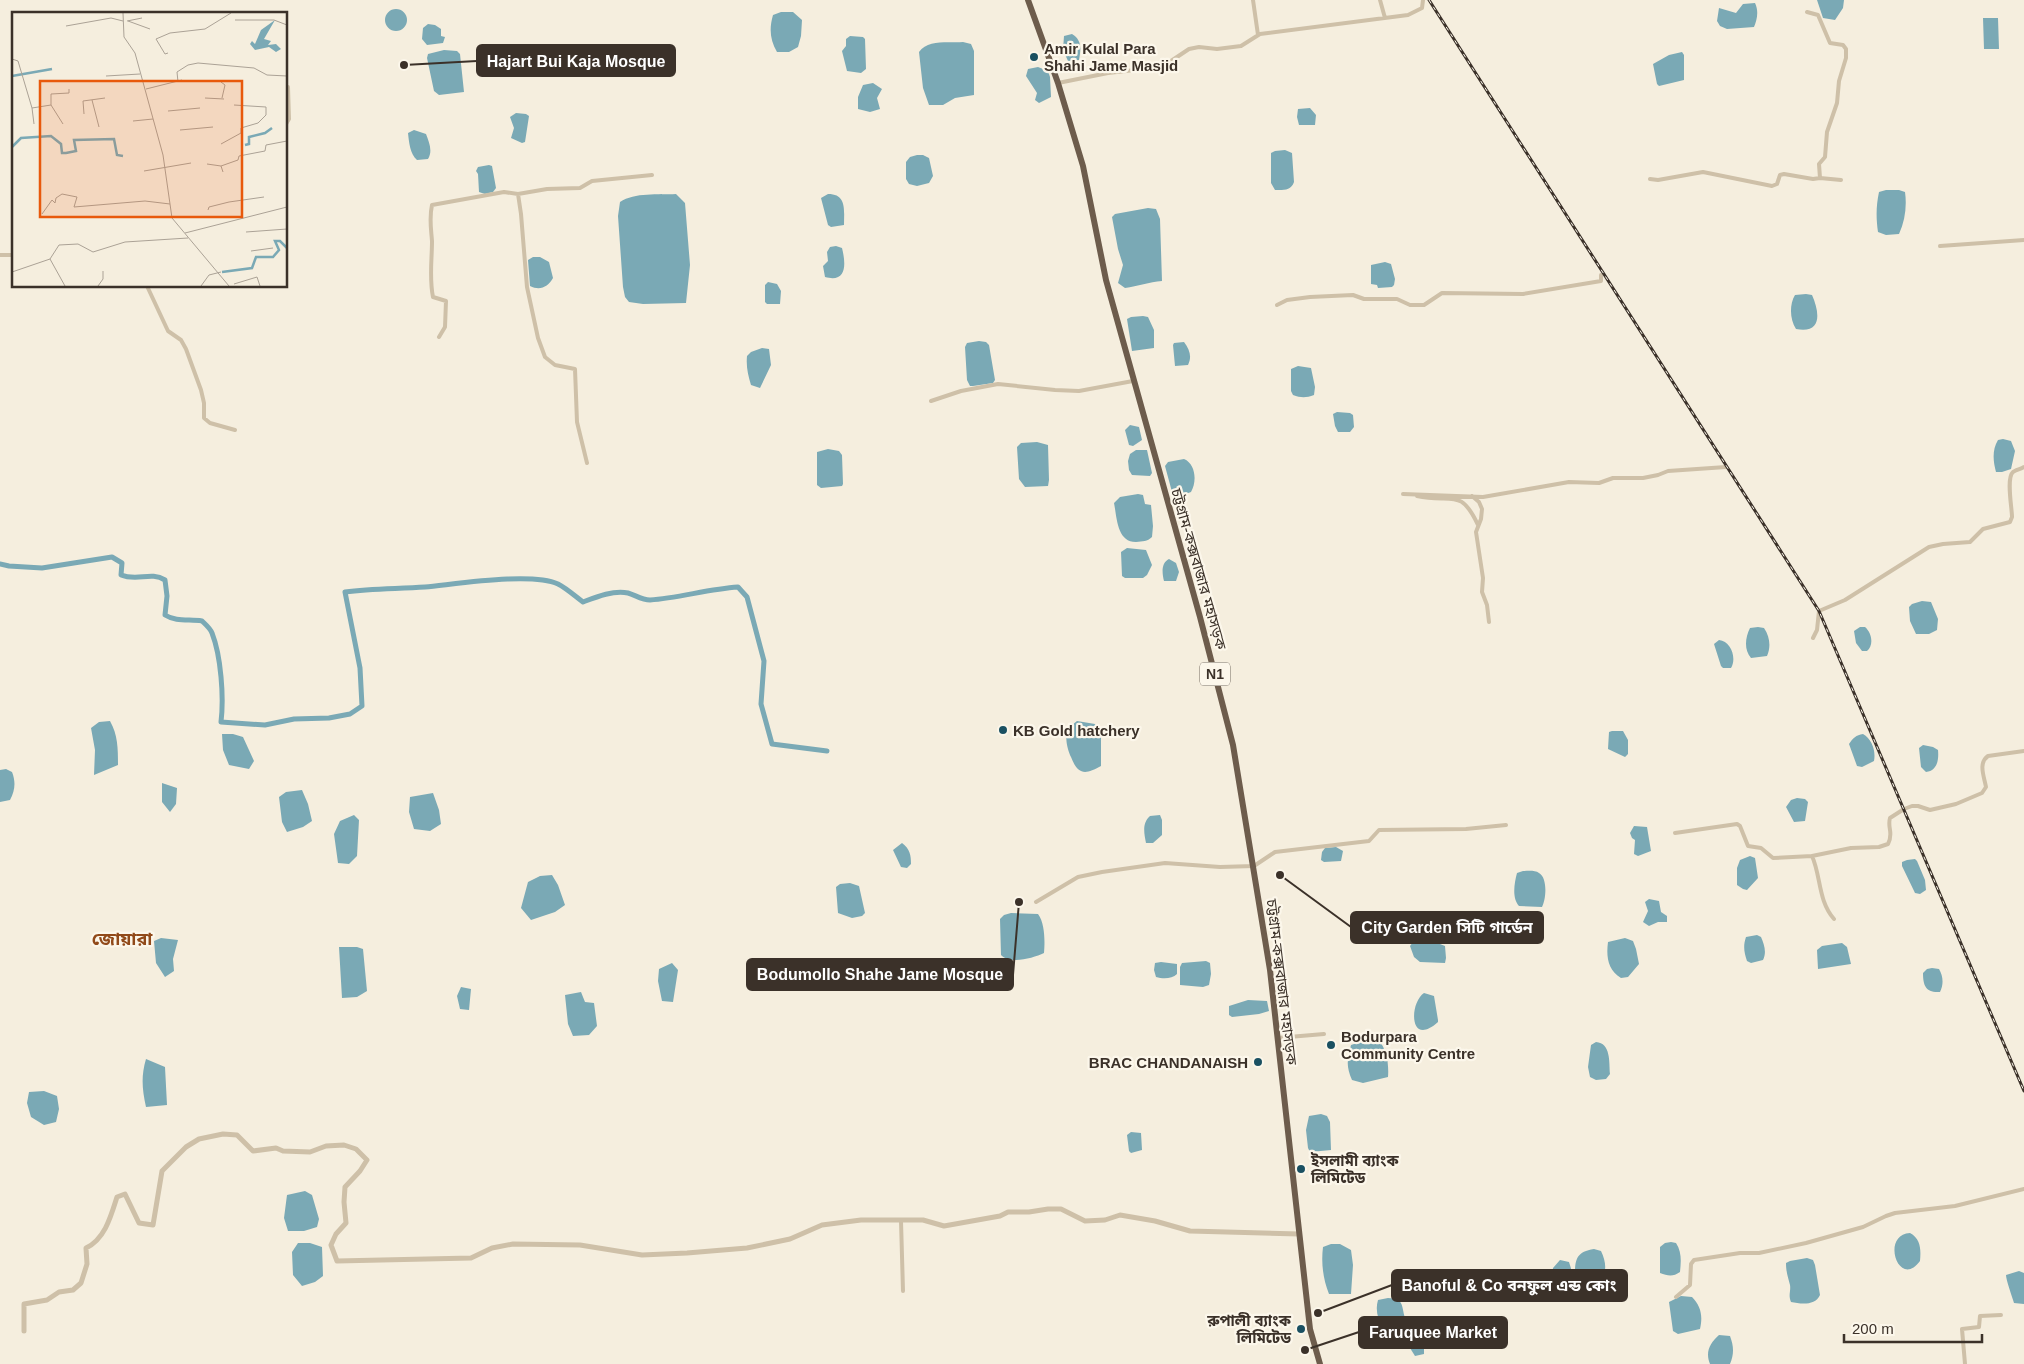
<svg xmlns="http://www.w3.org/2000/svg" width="2024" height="1364" viewBox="0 0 2024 1364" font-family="Helvetica,'Noto Sans Bengali',sans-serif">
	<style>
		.water { fill: #7aa9b5 }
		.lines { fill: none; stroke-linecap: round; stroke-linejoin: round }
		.canal { stroke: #7aa9b5; stroke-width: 5 }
		.minor { stroke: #cec0a8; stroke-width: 4 }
		.tertiary { stroke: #cec0a8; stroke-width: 5 }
		.trunk { stroke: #6d5c4c; stroke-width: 6 }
		.rail-casing { stroke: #3b3129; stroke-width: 3 }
		.rail { stroke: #fcf7eb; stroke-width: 1; stroke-dasharray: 4; stroke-linecap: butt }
		.poi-dot { fill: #1a5061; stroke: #fcf7eb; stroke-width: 2 }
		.labels { text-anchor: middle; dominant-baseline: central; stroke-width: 4.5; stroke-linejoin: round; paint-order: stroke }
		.shield { fill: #fcf7eb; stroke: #756c63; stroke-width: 1 }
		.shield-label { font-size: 14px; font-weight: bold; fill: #3b3129 }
		.poi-label { font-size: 15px; font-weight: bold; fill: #3b3129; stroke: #fcf7eb; text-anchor: start }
		.street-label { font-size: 15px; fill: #3b3129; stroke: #fcf7eb }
		.quarter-label { font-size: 18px; font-weight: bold; fill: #914a1a; stroke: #fcf7eb }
		.inset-river { fill: none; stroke: #7aa9b5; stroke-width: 2.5 }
		.inset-road { fill: none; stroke: #aba296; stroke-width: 1 }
		.view { fill: #e8590c; fill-opacity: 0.15; stroke: #e8590c; stroke-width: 2.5 }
		.inset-edge { fill: none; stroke: #3b3129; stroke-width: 2.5 }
		.leader { fill: none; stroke: #3b3129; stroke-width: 2 }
		.callout-dot { fill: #3b3129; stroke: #fcf7eb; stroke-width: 2 }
		.callout { fill: #3b3129; stroke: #3b3129; stroke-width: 2 }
		.callout-label { font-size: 16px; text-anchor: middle; font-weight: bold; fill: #fff }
	</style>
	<rect width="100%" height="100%" fill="#f5eede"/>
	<path class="water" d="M1817 0H1844L1843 8 1835 20 1823 18Z
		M1755 3C1759 11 1757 20 1754 27L1727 29 1720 26 1717 21 1719 8 1736 13 1743 4Z
		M385 20a11 11 0 1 1 22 0a11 11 0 1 1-22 0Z
		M781 12H793L802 20 801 36 798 47 789 52H777C770 40 769 29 773 15Z
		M1983 18H1998L1999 49H1984Z
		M428 24 435 25 441 29V36L445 37 443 43 427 45 422 39 423 28Z
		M1072 34C1082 40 1081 49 1079 60L1068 61 1063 50 1064 36Z
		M850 36 863 37 865 39 866 69 861 73 847 71 842 51 846 46V39Z
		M963 42 971 44 974 51V95L955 98 943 105H929L923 88 919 52C928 39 948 43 963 42Z
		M444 50 457 51 460 54 464 92 439 95 434 91 427 58 428 54Z
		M1682 52 1684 55V80L1659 86 1657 84 1653 64 1669 55Z
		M1038 67 1048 71 1050 77 1051 97 1039 103 1035 100 1037 93 1026 76 1028 69Z
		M873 83 882 89 877 98 880 109 870 112 858 109V97L863 85Z
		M1310 108 1316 115 1315 125H1299L1297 117 1298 109Z
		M516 113 526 114 529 116 525 142 522 143 511 138 514 128 510 117Z
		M414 130 426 134C429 142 433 151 428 159L417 160C410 154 409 142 408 133Z
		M1285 150 1292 153 1294 182C1291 191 1283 190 1275 190L1271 183V153L1275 151Z
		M917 155H923L929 158 933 176 929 183 917 186 909 184 906 179V162L910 157Z
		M489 165 492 166 496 188 493 192 485 194 479 192 478 174 476 171 478 167Z
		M1886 190H1899L1905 192C1907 206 1905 221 1899 234L1886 235 1878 232C1876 218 1876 206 1879 192Z
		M676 194 685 203 690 265 686 303 643 304 629 302 625 297 623 287 618 216 620 202C635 192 658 195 676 194Z
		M828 194C847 194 844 210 844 225L831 227 828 225 821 198Z
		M1148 208 1156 209 1160 219 1162 281C1149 282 1138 286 1125 288L1118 283 1123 265 1118 249 1112 217 1115 214Z
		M836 246 842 248C846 264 847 283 825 277L823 266 828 261 827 252 830 247Z
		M533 257H540L549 262 553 278C548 287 540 291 530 286L528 260Z
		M1385 262 1391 264 1395 279 1394 285 1392 287 1378 288 1377 285 1371 284V265Z
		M768 282 777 284 781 291 780 304H767L765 302V285Z
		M1806 294 1812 295C1820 313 1822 334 1796 329 1790 320 1789 305 1795 295Z
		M1143 316 1148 317 1154 330V348L1132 351 1127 319 1131 317Z
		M979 341 986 342 989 345 995 380 993 383 973 386H970L967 380 965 347 967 343Z
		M1184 342C1190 350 1192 357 1188 365L1175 366 1173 345 1174 343Z
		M762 348 769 349 771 365 760 388 751 385C748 375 746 367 747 356L751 352Z
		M1298 366 1311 368 1315 387 1314 395C1306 398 1301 398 1293 395L1291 391V369Z
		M1337 412 1350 413 1353 415 1354 427 1350 432H1338L1335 426 1333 414Z
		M1130 425 1139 427 1142 440 1133 446 1129 445 1125 430Z
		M2003 439 2011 441 2015 451 2011 469 2002 472H1996C1993 461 1992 450 1998 440Z
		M1037 442 1048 445 1049 480 1048 486 1025 487 1019 479 1017 447 1021 443Z
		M828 449 839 451 842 455 843 484 842 486 821 488 817 485V452Z
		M1136 450H1147L1152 473 1150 476 1132 475 1129 470 1128 461 1130 454Z
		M1184 459C1196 464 1197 482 1191 492 1184 495 1178 496 1172 492L1165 466 1168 462Z
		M1138 494 1143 495 1145 504 1151 505 1153 526 1152 537C1147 542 1143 541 1136 542 1117 542 1117 518 1114 503L1120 497Z
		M1127 548 1146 550 1152 565 1147 575 1143 578H1125L1122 576 1121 552Z
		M1169 559 1176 563 1179 572 1176 581H1164C1162 573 1161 563 1169 559Z
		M1922 601 1931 602 1938 619 1937 630 1929 634H1916L1910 621 1909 607 1912 604Z
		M1758 627 1764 628C1770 637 1771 647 1767 656L1751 658C1744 650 1745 638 1750 628Z
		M1860 627H1865C1872 633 1874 645 1867 651H1862L1856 643 1854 631Z
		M1719 640C1731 641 1737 658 1731 668H1723L1721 666 1714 644Z
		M110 721C118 735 118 749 118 765L94 775 95 750 91 728 99 722Z
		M1077 721 1095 724 1101 728V766C1085 775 1078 775 1071 757 1068 751 1065 740 1067 733 1068 728 1073 724 1077 721Z
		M1612 731H1623L1628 740V754L1625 757 1608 749 1609 732Z
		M222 734H233L243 737 254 761 249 769 229 765 223 750Z
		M1863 734C1872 739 1876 751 1874 761L1862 767 1857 766 1849 744C1853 738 1856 735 1863 734Z
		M1923 745 1933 747 1938 750C1939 760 1937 771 1926 772L1921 767 1919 748Z
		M6 769 12 772C16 782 15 791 10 800L0 802V770Z
		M162 783 177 788 176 804 170 812 162 802Z
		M302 790 308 804 312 821 303 827 287 832 282 822 279 797 286 792Z
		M433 793 439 810 441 824 430 831 414 829 409 812 410 797Z
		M1797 798 1805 799 1808 802 1805 821 1794 822 1786 807 1791 800Z
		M354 815 359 820 357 856 349 864 338 863 334 834 340 821Z
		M1160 815 1162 820V835L1153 843H1146C1144 833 1142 823 1150 816Z
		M1634 826 1647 827 1651 851 1638 856 1634 854 1635 840 1632 838 1630 833Z
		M902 843C910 849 911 855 911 864L907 868 901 867 893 850Z
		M1336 847 1343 851 1341 861 1324 862 1321 860 1322 852 1325 848Z
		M1750 856 1755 858 1758 878 1747 890 1743 889 1737 885V868L1740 860Z
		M1915 859 1917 861 1925 880 1926 890 1920 894 1915 893 1902 866V862L1907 860Z
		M1523 871C1528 871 1535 870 1539 873 1548 878 1546 900 1542 907L1519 906C1512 898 1514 884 1517 873Z
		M552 875 558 885 565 905 555 912 531 920 521 908 528 882 540 876Z
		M850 883 859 886 865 913 862 916 852 918 838 913 836 887 840 884Z
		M1649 899 1659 901 1661 912 1667 916V922H1658L1649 926 1643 922 1648 911 1645 902Z
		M1011 913 1038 914C1045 923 1045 942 1044 953 1033 958 1010 965 1001 955L1000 919 1004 915Z
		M1757 935 1761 937C1764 944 1767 952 1763 960L1751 963 1747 961C1744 952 1743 946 1746 937Z
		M161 938 178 940 173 959 174 971 165 977 156 963 154 941Z
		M1625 938 1633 941 1636 949 1639 964 1628 977 1621 978C1608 970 1606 957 1608 942Z
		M1430 940 1445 946 1446 958 1445 963 1420 962 1414 957 1410 946 1413 942Z
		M1842 943 1847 947 1851 964 1818 969 1817 950 1822 946Z
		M339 947H357L363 949 367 991 357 997 342 998Z
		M1206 961 1210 963 1211 974 1209 985 1203 987 1180 985V967L1182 963Z
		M1161 962 1177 964V974C1172 979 1163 979 1156 977L1154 970 1155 963Z
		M672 963 678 970 673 1002 662 1001 658 981 659 969Z
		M1932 968 1939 969C1943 976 1944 984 1940 992 1926 993 1923 986 1923 973L1927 969Z
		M461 987 471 989 469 1010 460 1009 457 996Z
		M581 992 585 1002 594 1003 597 1026 589 1035 573 1036 568 1024 565 995Z
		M1424 993 1434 996 1438 1020V1022C1409 1048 1409 1003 1424 993Z
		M1248 1000 1267 1001 1269 1011 1259 1014 1232 1017 1229 1015V1006Z
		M1366 1040H1378C1387 1048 1389 1065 1388 1077L1363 1083 1352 1080C1346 1066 1347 1060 1351 1045Z
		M1596 1042C1611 1043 1609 1062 1610 1074L1606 1079 1596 1080 1590 1077 1588 1067 1591 1045Z
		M146 1059 165 1067 167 1105 146 1107C142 1089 141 1076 146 1059Z
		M44 1091 57 1096 59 1109 56 1122 44 1125 31 1117 27 1103 29 1092Z
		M1321 1114 1327 1116 1330 1122 1331 1150 1310 1152 1308 1148 1306 1130 1309 1116Z
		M1131 1132 1141 1133 1142 1150 1131 1153 1129 1151 1127 1135Z
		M305 1191 312 1195 319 1219 317 1227 304 1231H288L284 1218 287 1195Z
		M1910 1233C1921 1239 1921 1250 1920 1261 1899 1290 1880 1235 1910 1233Z
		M1671 1242 1676 1243C1682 1252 1681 1262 1680 1272 1673 1277 1668 1276 1660 1273V1247L1665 1243Z
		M298 1243H310L322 1247 323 1276 315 1282 302 1286 293 1275 292 1252Z
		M1331 1244H1340L1351 1250 1353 1265 1351 1294H1329C1323 1279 1321 1263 1323 1247Z
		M1594 1249 1601 1251C1611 1272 1603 1286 1579 1285L1575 1280C1575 1262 1574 1252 1594 1249Z
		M1807 1258 1813 1260 1815 1265 1820 1295C1815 1306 1801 1304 1791 1302 1788 1295 1791 1291 1790 1285 1788 1277 1786 1272 1786 1263L1790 1261Z
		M1560 1260 1569 1262C1572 1271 1574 1279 1571 1288 1565 1290 1556 1292 1551 1286L1553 1268Z
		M2019 1271 2024 1273V1304L2014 1303C2012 1296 2006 1280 2006 1275Z
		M1681 1296 1692 1297C1701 1306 1703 1316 1700 1329L1678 1334 1673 1331 1669 1302Z
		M1388 1298C1404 1299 1401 1304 1405 1318 1401 1324 1389 1329 1382 1327 1378 1319 1375 1310 1378 1300Z
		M1412 1334H1418L1424 1342V1354L1415 1356 1410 1348 1408 1338Z
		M1719 1335 1730 1336C1734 1347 1734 1354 1730 1364H1710C1705 1352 1710 1343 1719 1335Z"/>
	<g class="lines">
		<path class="canal" d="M0 564 9 566 42 568 112 557 122 563 121 575C138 582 150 571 165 580L167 596 165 615C176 622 189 619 202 621 205 624 210 628 212 633 221 656 224 697 221 722L265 725 294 719 329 718 350 714 362 706 360 668 345 592C372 588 398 589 425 587 457 584 531 572 558 584 566 588 575 596 583 602 596 597 613 590 628 593 635 595 642 600 650 600 679 598 708 589 738 587L747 597 764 661 761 704 772 744 827 751"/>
		<path class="minor" d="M1253 0 1258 35
			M1380 0 1385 18
			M1807 12 1818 15 1830 43 1843 45 1846 49V58L1839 81 1837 103 1827 132 1825 157 1819 164 1820 178
			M1058 83 1108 73 1162 67 1189 49 1199 47 1217 49 1241 46 1260 34 1408 15 1422 8 1423 0
			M286 124 289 119 288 87
			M1650 179 1658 180 1703 172 1772 186 1777 184 1780 175 1784 174 1813 179 1820 178 1841 180
			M518 194 521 214 527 287 538 338 545 357 555 365 575 369 577 422 587 463
			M1940 246 2024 240
			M0 255H14
			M147 286 168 331 181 340 186 349 201 390 204 403V418L210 423 235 430
			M1277 305 1287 300 1310 297 1353 295 1364 299H1397L1410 305H1424L1442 293 1523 294 1601 281V275
			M439 337 445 327 446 301 433 297C429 278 432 260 432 241 431 228 429 218 432 205L504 192 518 194 547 189 580 188 592 181 652 175
			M931 401 961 391 998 384 1055 390 1079 391 1133 381
			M1403 494 1483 497 1569 482 1599 483 1613 478H1643L1658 475 1668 471 1726 467
			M1417 496C1451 504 1460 486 1478 525
			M1472 496 1479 502 1482 509 1481 519 1476 532 1483 578 1482 592 1487 605 1489 622
			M1813 638 1817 630 1819 611 1845 600 1929 547 1943 544 1970 542 1983 529 2010 522 2012 517C2012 508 2006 478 2013 472 2015 470 2021 469 2024 467
			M1675 833 1737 824 1740 826 1748 846 1761 848 1773 858 1812 856C1821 876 1818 901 1834 919
			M1812 856 1851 848 1879 847 1888 844C1894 833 1887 828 1890 818L1904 809 1912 806H1918L1930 810 1956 804 1982 793 1986 787C1984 776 1978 763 1988 756L2024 751
			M1036 902 1078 877 1102 872 1165 863 1220 867 1254 866 1275 852 1369 841 1379 830 1466 829 1506 825
			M1277 1038 1324 1034
			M901 1221 903 1291
			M1676 1297 1690 1285 1691 1264 1694 1260 1740 1253H1759L1806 1243 1863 1227 1886 1216 1895 1213 1955 1206 2024 1189
			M1965 1364 1962 1329 1979 1327 1980 1316 2001 1315"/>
		<path class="tertiary" d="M24 1331V1304L47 1300 59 1292 73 1290 81 1283 87 1264 86 1248C105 1239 111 1216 117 1197L125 1194 139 1223 153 1225 162 1171 186 1147 199 1139 223 1134 237 1135 253 1151 276 1148 283 1151 310 1152 326 1146 344 1145 356 1149 367 1160 360 1171 345 1187 344 1202 346 1223 336 1234 331 1245 337 1261 471 1258 492 1248 513 1244 580 1245 642 1255 687 1253 747 1248 790 1239 822 1225 861 1220H923L944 1226 1000 1216 1008 1212H1029L1048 1209H1061L1085 1221 1105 1220 1120 1215 1155 1221 1190 1231 1299 1234"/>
		<path class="trunk" d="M1028 0 1058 83 1083 166 1106 280 1200 617 1233 745 1270 970 1310 1329 1320 1364"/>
		<defs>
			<path id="rail" d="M1429 0 1819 611 2024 1091"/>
		</defs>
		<use href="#rail" class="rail-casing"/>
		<use href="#rail" class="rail"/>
	</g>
	<g class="poi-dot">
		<circle cx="1034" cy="57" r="5"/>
		<circle cx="1003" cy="730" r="5"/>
		<circle cx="1331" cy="1045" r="5"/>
		<circle cx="1258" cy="1062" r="5"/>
		<circle cx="1301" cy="1169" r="5"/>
		<circle cx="1301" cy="1329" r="5"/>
	</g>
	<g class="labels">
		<rect class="shield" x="1200" y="662.5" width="30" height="23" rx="4"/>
		<g class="shield-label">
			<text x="1215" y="674">N1</text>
		</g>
		<g class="poi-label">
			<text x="1044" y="48">Amir Kulal Para<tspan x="1044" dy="17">Shahi Jame Masjid</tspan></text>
			<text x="1013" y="730">KB Gold hatchery</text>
			<text x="1341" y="1036">Bodurpara<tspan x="1341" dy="17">Community Centre</tspan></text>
			<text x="1248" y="1062" text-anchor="end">BRAC CHANDANAISH</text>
			<text x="1311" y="1160">ইসলামী ব্যাংক<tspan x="1311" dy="17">লিমিটেড</tspan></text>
			<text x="1291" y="1320" text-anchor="end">রুপালী ব্যাংক<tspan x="1291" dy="17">লিমিটেড</tspan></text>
		</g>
		<g class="street-label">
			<text transform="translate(1199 569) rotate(74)">চট্টগ্রাম-কক্সবাজার মহাসড়ক</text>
			<text transform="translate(1282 982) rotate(83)">চট্টগ্রাম-কক্সবাজার মহাসড়ক</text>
		</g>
		<g class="quarter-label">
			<text x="122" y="939">জোয়ারা</text>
		</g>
	</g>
	<g transform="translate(12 12)">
		<rect width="275" height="275" fill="#f5eede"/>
		<path d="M263 8 252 27 259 29 256 33 264 32 269 37 264 40 257 35 243 38 238 32 240 29 243 32 249 18Z" fill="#7aa9b5"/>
		<path class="inset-river" d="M0 64 40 57M233 133 237 132V125L253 121 260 116M0 135 9 126 39 124 49 132 50 141H54L64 139 62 128 102 127 105 143 111 144M210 260 240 256 244 245H261L267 238 263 229H268L275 236"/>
		<path class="inset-road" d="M111 1 112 25 123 41 151 143 160 206 217 274M223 8H262L275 13M115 9 130 6M116 9 138 17M54 14 99 6 111 9M156 41 153 42 144 27 158 21 193 17 219 1M0 47 6 49 20 96M94 64 128 62M166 70 165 60 176 53 186 51 242 56 255 63 275 64M209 70 213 73 210 86M134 77 170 68M193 86 212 87M80 88 87 115M39 93V82L57 81V77M156 99 188 96M72 102 71 89 93 86M121 109 141 107M22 112 20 96 39 93 51 112M168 118 201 115M209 132 229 121V116L246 111 254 103V95L222 93M195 152 209 154 211 160M209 154 226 148 227 144 253 139 254 133 275 129M132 159 179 151M196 198 197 195 217 190 252 185M30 202 40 188 43 191 44 186 50 182 65 185 62 195 133 189 158 192M234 220 275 217M173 221 275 195M239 239 261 236M38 247 53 274M0 260 38 247 47 233 66 232 81 240 113 230 176 226M222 272 245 265 248 274M86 274 91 267V259M189 274 197 263 209 260"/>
		<path class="view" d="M28 69H230V205H28Z"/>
		<rect width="275" height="275" class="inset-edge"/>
	</g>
	<path class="leader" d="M404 65L477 61M1280 875L1351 927M1019 902L1013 975M1318 1313L1392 1285M1305 1350L1359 1332"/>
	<g class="callout-dot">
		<circle cx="404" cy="65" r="5"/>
		<circle cx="1280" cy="875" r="5"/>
		<circle cx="1019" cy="902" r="5"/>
		<circle cx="1318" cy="1313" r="5"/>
		<circle cx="1305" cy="1350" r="5"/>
	</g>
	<g class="callout">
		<rect x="477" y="45" width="198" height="31" rx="5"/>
		<rect x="1351" y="912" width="192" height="31" rx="5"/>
		<rect x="747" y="959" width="266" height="31" rx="5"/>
		<rect x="1392" y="1270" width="235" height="31" rx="5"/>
		<rect x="1359" y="1317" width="148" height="31" rx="5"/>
	</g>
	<g class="callout-label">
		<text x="576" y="67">Hajart Bui Kaja Mosque</text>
		<text x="1447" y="933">City Garden সিটি গার্ডেন</text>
		<text x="880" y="980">Bodumollo Shahe Jame Mosque</text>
		<text x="1509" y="1291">Banoful &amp; Co বনফুল এন্ড কোং</text>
		<text x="1433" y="1338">Faruquee Market</text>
	</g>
	<path d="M1844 1334v8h138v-8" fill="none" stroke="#3b3129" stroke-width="2.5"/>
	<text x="1852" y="1334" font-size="15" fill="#3b3129" stroke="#fcf7eb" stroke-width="4" paint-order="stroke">200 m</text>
</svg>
